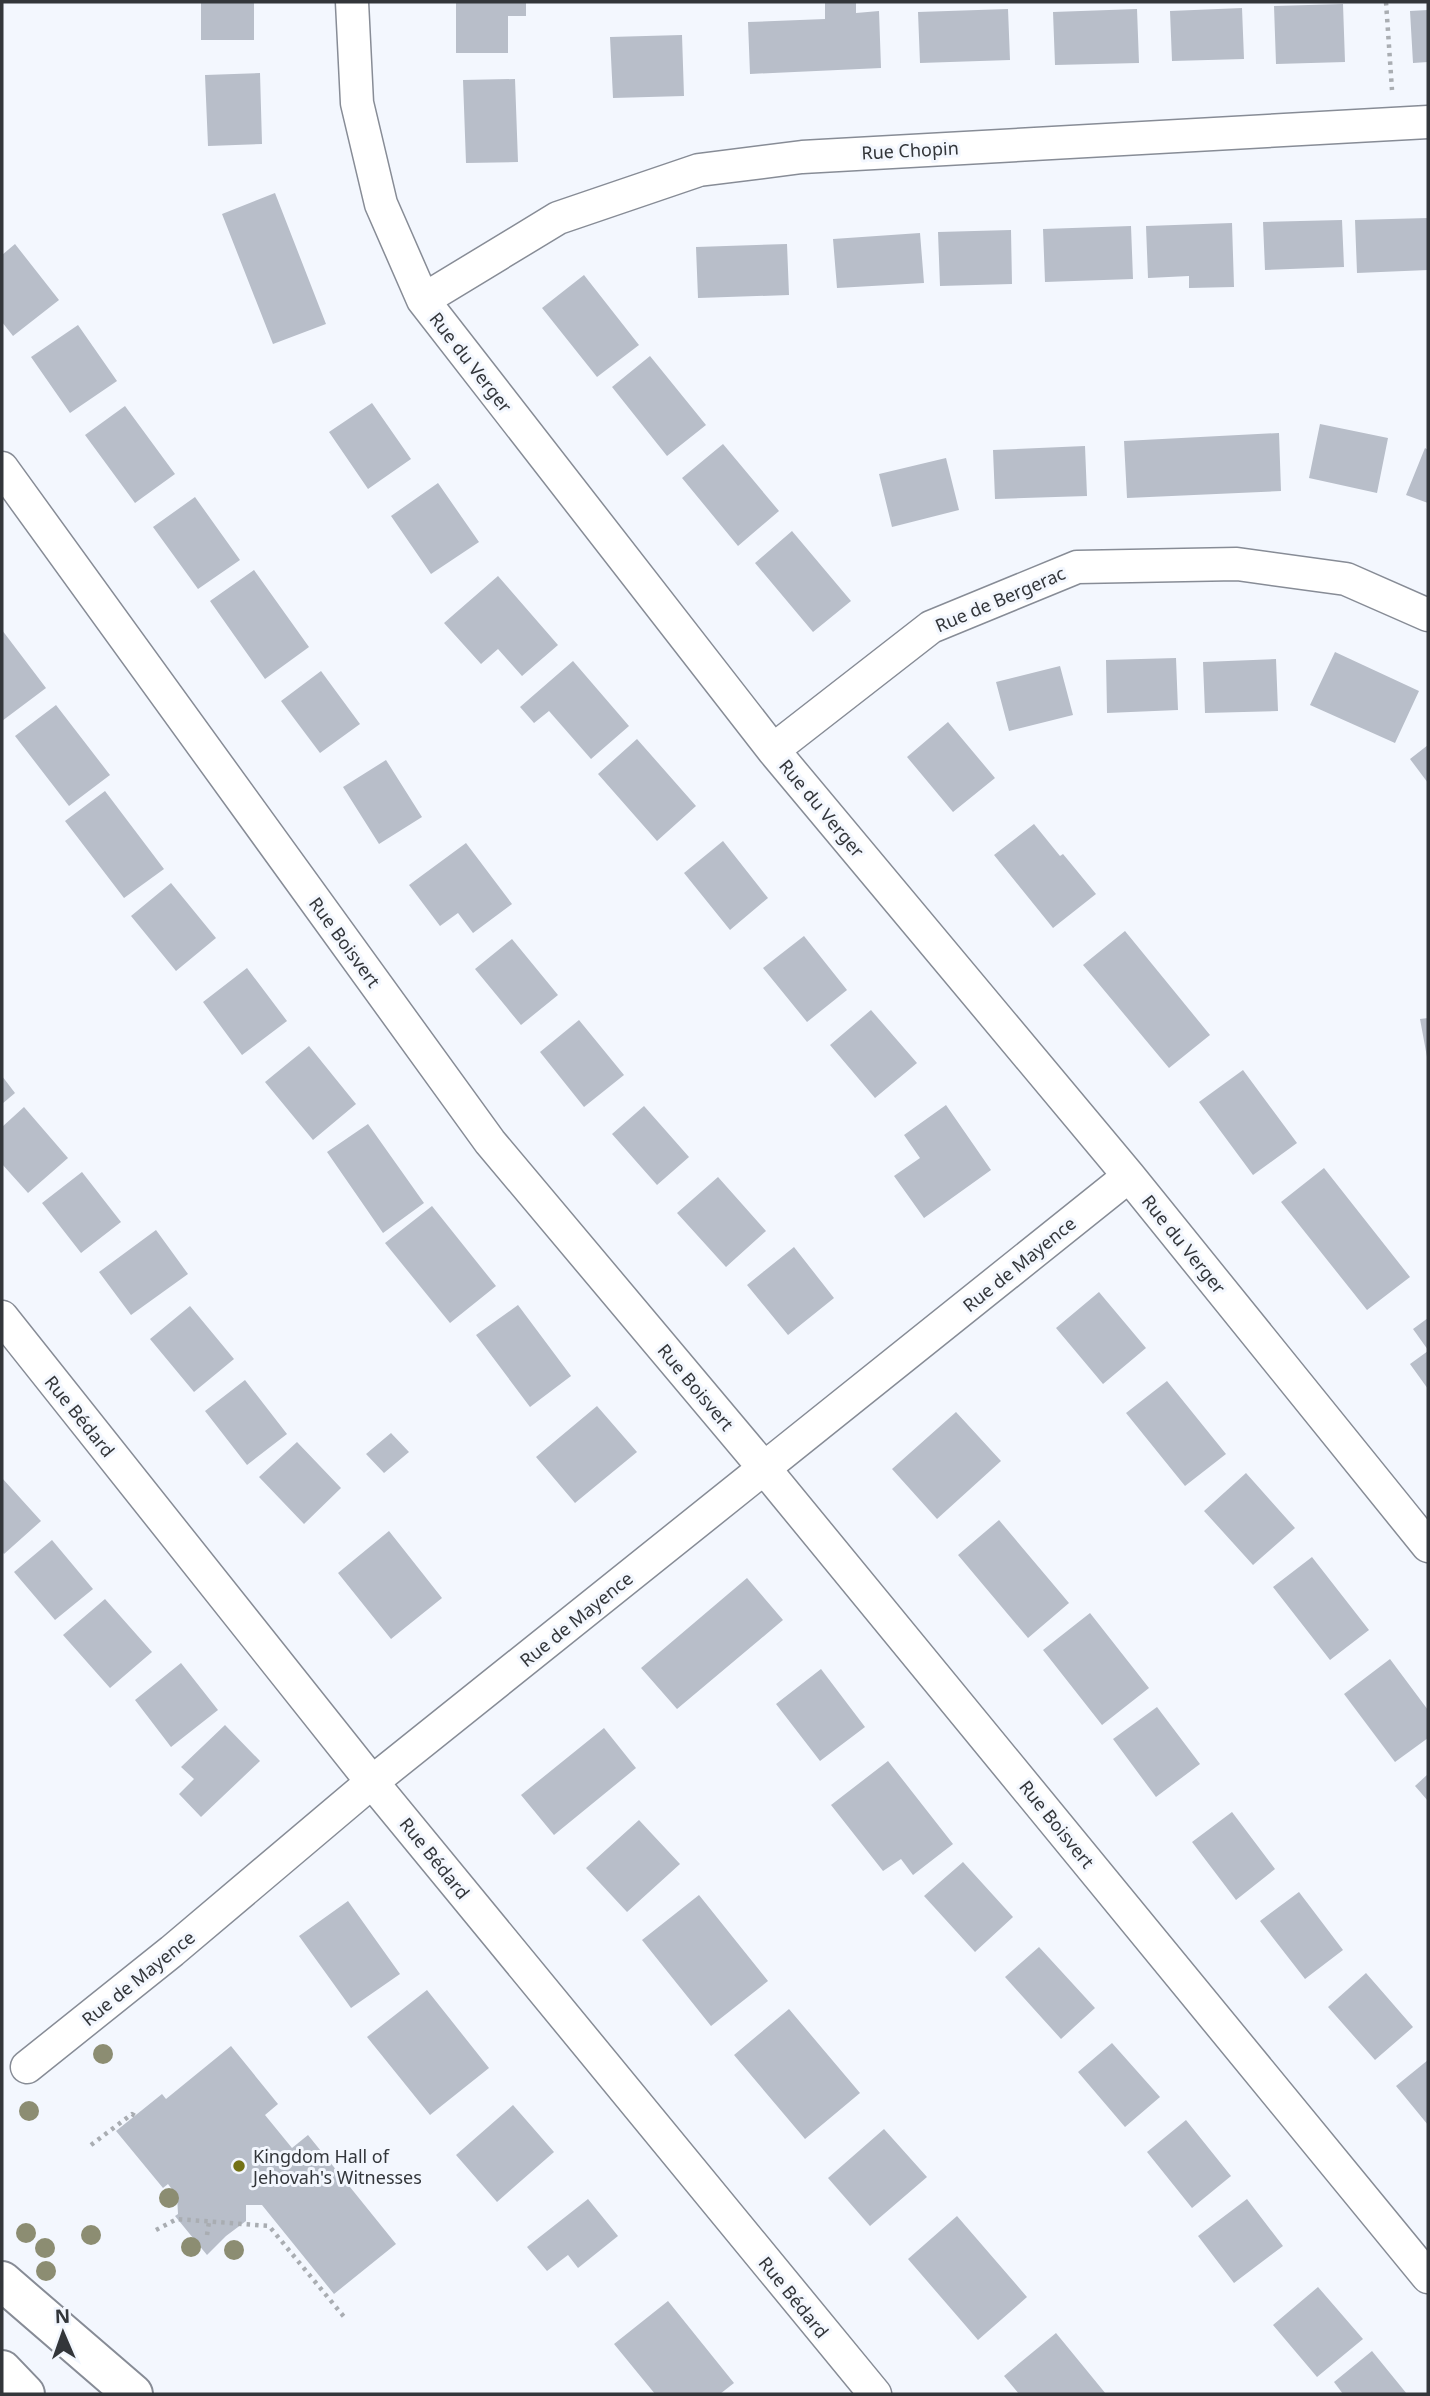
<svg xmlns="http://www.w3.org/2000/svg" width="1430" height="2396" viewBox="0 0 1430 2396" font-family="'Noto Sans',sans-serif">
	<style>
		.building { fill: #b8bec9 }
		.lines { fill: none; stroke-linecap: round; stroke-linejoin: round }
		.minor-casing { stroke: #878c96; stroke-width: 35 }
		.secondary-casing { stroke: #878c96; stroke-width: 42 }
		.primary-casing { stroke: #878c96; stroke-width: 42 }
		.path { stroke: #a9adb2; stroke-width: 4.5; stroke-dasharray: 3.5 5; stroke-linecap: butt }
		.minor { stroke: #fff; stroke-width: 32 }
		.secondary { stroke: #fff; stroke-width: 38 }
		.primary { stroke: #fff; stroke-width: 38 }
		.tree { fill: #8c8d72 }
		.poi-dot { fill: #747215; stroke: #f3f7fe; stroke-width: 2.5 }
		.labels { text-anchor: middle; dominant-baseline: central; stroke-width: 6; stroke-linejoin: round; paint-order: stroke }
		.street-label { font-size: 18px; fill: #33363a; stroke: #f3f7fe }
		.poi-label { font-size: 18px; fill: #33363a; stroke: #f3f7fe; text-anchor: start }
	</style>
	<rect width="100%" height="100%" fill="#f3f7fe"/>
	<path class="building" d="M201 2H254V40H201Z
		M456 2H526V16H508V53H456Z
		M825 2H856V13L879 11 881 68 750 74 748 22 825 19Z
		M1343 4 1345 62 1276 64 1274 6Z
		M1242 8 1244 59 1172 61 1170 11Z
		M1008 9 1010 60 920 63 918 12Z
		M1137 9 1139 63 1055 65 1053 12Z
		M1428 10V62L1413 63 1410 11Z
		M682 35 684 96 613 98 610 37Z
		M260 73 262 144 208 146 205 75Z
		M515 79 518 162 466 163 463 80Z
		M275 193 326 324 273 344 222 214Z
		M1428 218V270L1357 273 1355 220Z
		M1342 220 1344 267 1265 270 1263 222Z
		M1232 223 1234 287 1189 288V276L1148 278 1146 226Z
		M1131 226 1133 279 1045 282 1043 229Z
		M1011 230 1012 284 940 286 938 232Z
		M920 233 924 283 837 288 833 239Z
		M15 244 59 300 13 336 2 322V255Z
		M787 244 789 295 698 298 696 247Z
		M584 275 639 345 597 377 542 308Z
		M78 325 117 381 70 413 31 357Z
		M650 356 706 425 667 456 612 387Z
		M372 403 411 459 368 489 329 432Z
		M125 406 175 474 135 503 85 435Z
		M1320 424 1388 438 1377 493 1309 478Z
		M1279 433 1281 491 1127 498 1124 441Z
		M723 444 779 511 738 546 682 478Z
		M1085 446 1087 496 995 499 993 450Z
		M1425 448 1428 450V503L1406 495Z
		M946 458 959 510 892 527 879 474Z
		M438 483 479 542 431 574 391 516Z
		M195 497 240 560 198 589 153 527Z
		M792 531 851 601 813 632 755 563Z
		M254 570 309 647 265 679 210 601Z
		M498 576 558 645 522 676 498 649 481 664 444 623Z
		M2 630 46 688 2 721Z
		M1335 652 1419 691 1395 743 1310 705Z
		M1176 658 1178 710 1107 713 1106 660Z
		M1276 659 1278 711 1205 713 1203 662Z
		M573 661 629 726 591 759 549 711 534 723 520 707Z
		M1060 666 1073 715 1009 731 996 682Z
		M321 671 360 724 320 753 281 701Z
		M56 705 110 775 69 806 15 736Z
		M948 722 995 778 953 812 907 757Z
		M637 739 696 806 657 841 598 774Z
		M1428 745V783L1410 759Z
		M386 760 422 817 379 844 343 787Z
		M105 791 164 869 124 898 65 821Z
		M1034 824 1060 856 1063 854 1096 894 1053 928 994 855Z
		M723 841 768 898 730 930 684 873Z
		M466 843 512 904 473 933 458 913 440 926 409 885Z
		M171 883 216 938 176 971 131 916Z
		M1125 931 1210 1035 1169 1068 1083 965Z
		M804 936 847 990 807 1022 763 968Z
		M512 939 558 995 521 1025 475 969Z
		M247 968 287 1021 242 1055 203 1002Z
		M871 1010 917 1063 875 1098 830 1045Z
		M1428 1018V1056L1427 1057 1420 1019Z
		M579 1020 624 1075 584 1107 540 1052Z
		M309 1046 356 1104 313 1140 265 1082Z
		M1243 1070 1297 1143 1253 1175 1199 1102Z
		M2 1076 15 1093 2 1104Z
		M946 1105 991 1170 924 1218 894 1176 920 1158 904 1135Z
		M644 1106 689 1157 657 1185 612 1134Z
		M24 1107 68 1158 28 1193 2 1164V1127Z
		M368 1124 424 1203 383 1233 327 1152Z
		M1324 1168 1410 1277 1367 1310 1281 1202Z
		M82 1172 121 1222 81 1253 42 1203Z
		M718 1177 766 1231 726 1267 677 1213Z
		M432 1206 496 1286 450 1323 385 1243Z
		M156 1230 188 1274 131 1315 99 1272Z
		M794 1247 834 1298 788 1335 747 1285Z
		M1099 1292 1146 1348 1103 1384 1056 1328Z
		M518 1305 571 1376 530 1407 476 1335Z
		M190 1306 234 1359 194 1392 150 1339Z
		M1428 1318V1350L1413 1329Z
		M1428 1351V1389L1410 1364Z
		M245 1380 287 1434 247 1465 205 1411Z
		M1167 1381 1226 1454 1185 1486 1126 1413Z
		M597 1406 637 1452 575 1503 536 1457Z
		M956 1412 1001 1461 937 1519 892 1469Z
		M391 1433 409 1452 384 1473 366 1454Z
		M297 1442 341 1488 304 1524 259 1477Z
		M1246 1473 1295 1528 1253 1565 1204 1511Z
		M2 1478 41 1521 4 1554 2 1551Z
		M999 1520 1069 1603 1028 1638 958 1555Z
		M389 1531 442 1598 391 1639 338 1573Z
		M52 1540 93 1589 55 1620 14 1572Z
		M1312 1557 1369 1630 1330 1660 1273 1587Z
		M747 1578 783 1620 677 1709 641 1668Z
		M105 1599 152 1652 110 1688 63 1635Z
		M1090 1613 1149 1688 1102 1725 1043 1650Z
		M1390 1659 1428 1710V1738L1395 1762 1344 1694Z
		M181 1663 218 1710 171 1747 135 1700Z
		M821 1669 865 1727 820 1761 776 1704Z
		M1157 1707 1200 1764 1156 1797 1113 1739Z
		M225 1725 260 1761 201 1817 179 1794 194 1779 181 1767Z
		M604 1728 636 1768 554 1835 521 1795Z
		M888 1761 953 1844 913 1875 901 1859 883 1871 831 1805Z
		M1428 1774V1801L1415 1786Z
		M1232 1812 1275 1869 1236 1900 1192 1842Z
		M639 1820 680 1864 627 1912 586 1868Z
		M963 1862 1013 1917 975 1952 924 1896Z
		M1299 1892 1343 1950 1305 1979 1260 1921Z
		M699 1895 768 1981 711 2026 642 1940Z
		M348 1901 400 1974 351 2008 299 1936Z
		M1039 1947 1095 2008 1061 2039 1005 1977Z
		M1366 1973 1413 2027 1375 2060 1328 2007Z
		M427 1990 489 2068 430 2115 367 2037Z
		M789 2009 860 2093 805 2139 734 2055Z
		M1112 2043 1160 2097 1125 2127 1078 2072Z
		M231 2046 278 2104 265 2115 292 2148 308 2135 396 2244 334 2294 262 2205H246V2221L226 2236 207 2255 175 2216 178 2214 177 2196 168 2184 163 2188 116 2131 162 2094 166 2099Z
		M1428 2060V2125L1396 2086Z
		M513 2105 554 2152 497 2202 456 2155Z
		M1186 2120 1231 2176 1192 2208 1147 2152Z
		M884 2129 927 2177 870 2226 828 2178Z
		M588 2199 618 2236 578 2268 568 2255 547 2271 527 2247Z
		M1247 2199 1283 2246 1234 2283 1198 2236Z
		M957 2216 1027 2297 978 2340 908 2259Z
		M1318 2287 1363 2339 1317 2377 1273 2325Z
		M668 2301 734 2383 720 2394H655L614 2344Z
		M1056 2333 1106 2394H1019L1004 2376Z
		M1372 2351 1407 2394H1343L1334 2382Z"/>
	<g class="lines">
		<defs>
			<path id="minor" d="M352 2 357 103 381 204 423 300 773 750 1129 1176 1428 1546
				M423 300 558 218 699 170 802 157 1428 122
				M2 468 490 1142 764 1468 1428 2277
				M773 750 931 627 1077 567 1237 564 1346 579 1428 615
				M2 1317 372 1782 875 2394
				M27 2067 172 1951 372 1782 1129 1176"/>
			<path id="secondary" d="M2 2370 25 2394"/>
			<path id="primary" d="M2 2281 133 2394"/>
		</defs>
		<use href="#minor" class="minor-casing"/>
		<use href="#secondary" class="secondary-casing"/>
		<use href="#primary" class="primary-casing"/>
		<path class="path" d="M1386 2 1392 90
			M91 2145 132 2114 135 2116
			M156 2230 177 2219 269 2226 345 2318
			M207 2235 209 2222"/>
		<use href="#minor" class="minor"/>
		<use href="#secondary" class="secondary"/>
		<use href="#primary" class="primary"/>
	</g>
	<g class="tree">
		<circle cx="103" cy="2054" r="10"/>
		<circle cx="29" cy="2111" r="10"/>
		<circle cx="169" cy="2198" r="10"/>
		<circle cx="26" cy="2233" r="10"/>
		<circle cx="91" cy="2235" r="10"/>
		<circle cx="191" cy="2247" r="10"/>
		<circle cx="45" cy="2248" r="10"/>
		<circle cx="234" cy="2250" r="10"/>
		<circle cx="46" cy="2271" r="10"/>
	</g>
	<circle class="poi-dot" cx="239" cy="2166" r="7"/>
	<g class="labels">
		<g class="street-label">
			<text transform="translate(910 150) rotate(-3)">Rue Chopin</text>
			<text transform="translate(471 362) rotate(52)">Rue du Verger</text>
			<text transform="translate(1000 599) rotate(-23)">Rue de Bergerac</text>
			<text transform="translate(822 808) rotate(50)">Rue du Verger</text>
			<text transform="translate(345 942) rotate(54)">Rue Boisvert</text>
			<text transform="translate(1184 1244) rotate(51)">Rue du Verger</text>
			<text transform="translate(1019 1264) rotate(-39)">Rue de Mayence</text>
			<text transform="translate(696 1387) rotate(50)">Rue Boisvert</text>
			<text transform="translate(80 1416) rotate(51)">Rue Bédard</text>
			<text transform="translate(576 1619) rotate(-39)">Rue de Mayence</text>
			<text transform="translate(1057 1824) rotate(51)">Rue Boisvert</text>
			<text transform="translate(435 1858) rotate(51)">Rue Bédard</text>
			<text transform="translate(138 1978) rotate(-39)">Rue de Mayence</text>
			<text transform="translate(794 2297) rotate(51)">Rue Bédard</text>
		</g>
		<g class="poi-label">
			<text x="253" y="2156">Kingdom Hall of<tspan x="253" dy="21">Jehovah's Witnesses</tspan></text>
		</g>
	</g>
	<rect width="1430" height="2396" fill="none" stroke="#33363a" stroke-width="7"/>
	<g transform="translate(63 2333) rotate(358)" stroke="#f3f7fe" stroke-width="5" paint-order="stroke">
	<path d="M0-5L12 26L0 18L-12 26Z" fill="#33363a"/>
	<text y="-10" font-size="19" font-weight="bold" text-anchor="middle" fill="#33363a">N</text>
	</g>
</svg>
